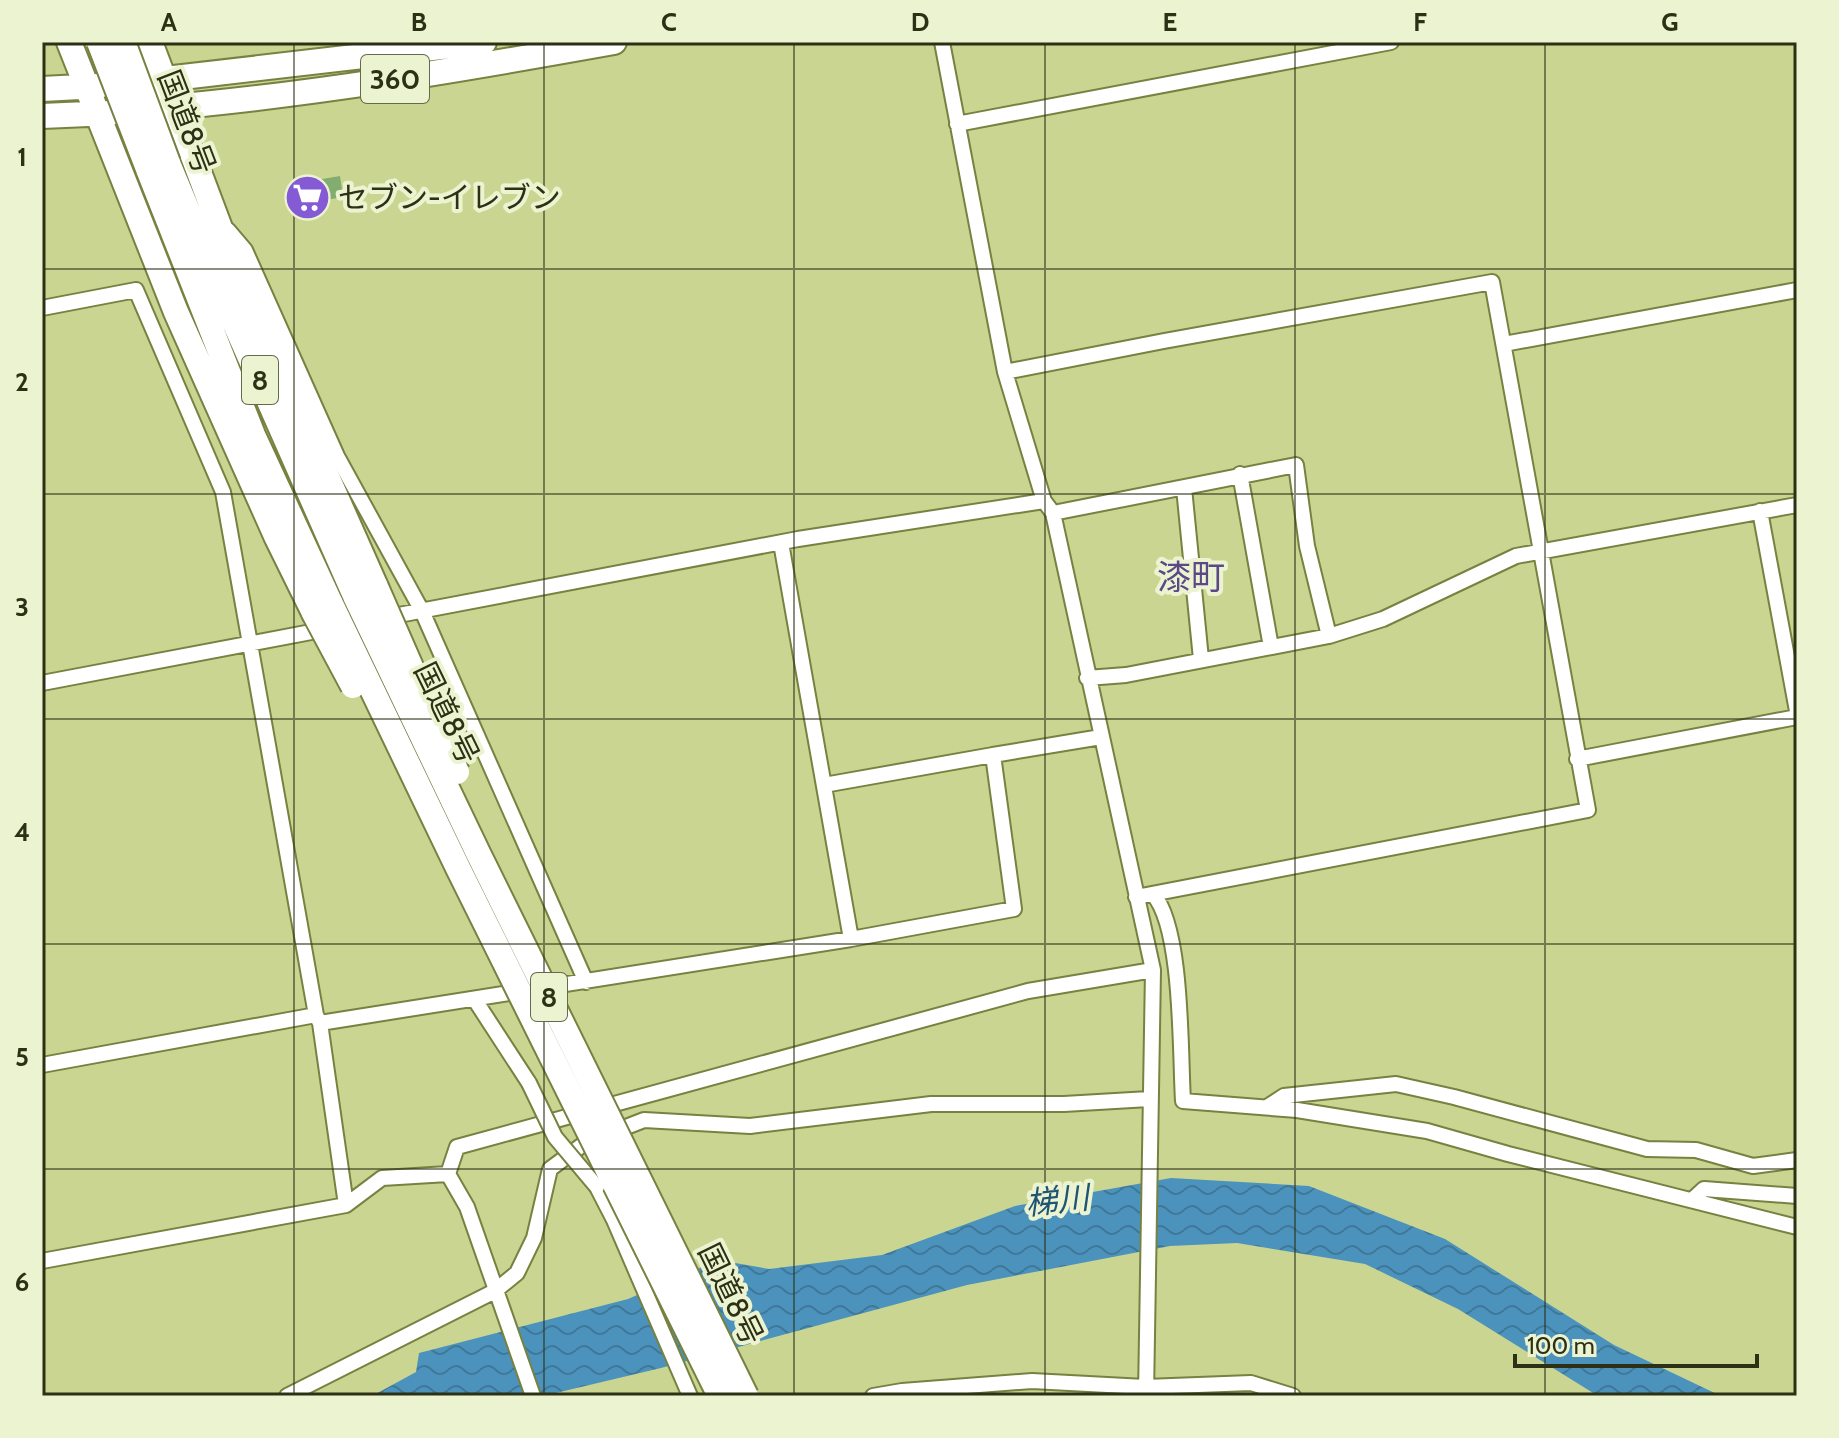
<svg xmlns="http://www.w3.org/2000/svg" width="1839" height="1438" viewBox="0 0 1839 1438" font-family="Cabin,'Noto Sans JP',sans-serif">
	<style>
		.water { fill: url(#water-waves) }
		.building { fill: #83ac70 }
		.lines { fill: none; stroke-linecap: round; stroke-linejoin: round }
		.minor-casing { stroke: #778140; stroke-width: 18 }
		.trunk-casing { stroke: #778140; stroke-width: 28 }
		.minor { stroke: #fff; stroke-width: 14 }
		.trunk { stroke: #fff; stroke-width: 24 }
		.minor-bridge-casing { stroke: #778140; stroke-width: 18; stroke-linecap: butt }
		.trunk-bridge-casing { stroke: #778140; stroke-width: 28; stroke-linecap: butt }
		.minor-bridge { stroke: #fff; stroke-width: 14 }
		.trunk-bridge { stroke: #fff; stroke-width: 24 }
		.grid { fill: none; stroke: #2c3015; stroke-width: 2; stroke-opacity: 0.55 }
		.labels { text-anchor: middle; dominant-baseline: central; stroke-width: 8; stroke-linejoin: round; paint-order: stroke }
		.shield { fill: #ecf3d1; stroke: #666a4d; stroke-width: 2 }
		.shield-label { font-size: 28px; font-weight: bold; fill: #2c3015 }
		.street-label { font-size: 30px; fill: #2c3015; stroke: #ecf3d1 }
		.poi-label { font-size: 30px; fill: #2c3015; stroke: #ecf3d1; text-anchor: start }
		.water-label { font-size: 32px; font-style: italic; fill: #1e5572; stroke: #ecf3d1 }
		.quarter-label { font-size: 34px; fill: #5b4987; stroke: #ecf3d1 }
		.neatline { fill: none; stroke: #2c3015; stroke-width: 3 }
		.grid-label { font-size: 26px; text-anchor: middle; font-weight: bold; fill: #2c3015 }
	</style>
	<defs>
		<pattern id="water-waves" width="16" height="10" patternUnits="userSpaceOnUse" patternTransform="scale(2)"><rect width="16" height="10" fill="#4b93bc"/><path d="M0 5q4-4 8 0t8 0" fill="none" stroke="#3f7898"/></pattern>
	</defs>
	<rect width="100%" height="100%" fill="#cad592"/>
	<path class="water" d="M1171 1178 1309 1186 1445 1239 1614 1345 1721 1396H1598L1458 1309 1365 1264 1237 1243 1170 1246 967 1285 661 1368 543 1396H372L416 1372 419 1353 628 1299 718 1260 769 1269 882 1255 1015 1206Z"/>
	<path class="building" d="M340 176 343 197 297 205 293 184Z"/>
	<g class="lines">
		<defs>
			<path id="minor" d="M942 42 1005 372 1044 501 1053 513 1153 970 1146 1396
				M957 124 1391 42
				M228 230 245 250 337 456 422 611 586 982
				M42 308 136 290 223 492 316 1015 320 1023 346 1205
				M1504 344 1797 290
				M1005 372 1164 341 1492 282 1588 810 1136 897
				M1240 474 1271 647
				M1184 488 1201 659
				M1760 511 1797 711
				M1053 513 1296 465 1307 546 1329 636
				M781 543 851 939
				M383 618 798 539 1044 501
				M1087 678 1126 675 1329 636 1383 619 1516 556 1797 505
				M42 683 327 629
				M1577 759 1797 717
				M824 785 993 755
				M1153 894C1183 928 1180 1052 1183 1101L1297 1110 1427 1131 1508 1154 1797 1227
				M475 1000 529 1083
				M320 1023 851 939 1014 909 993 755 1101 737
				M42 1065 316 1015
				M1267 1107 1284 1096 1396 1084 1454 1097 1647 1149 1696 1150 1753 1166 1797 1160
				M448 1174 457 1147 1028 991 1153 970
				M448 1174 467 1207 533 1396
				M597 1187 614 1220 690 1396
				M1692 1200 1704 1189 1797 1196
				M42 1261 346 1205 382 1178 448 1174
				M287 1396 495 1291 517 1273 534 1238 550 1169 585 1143 644 1120 750 1126 931 1104H1064L1149 1099
				M873 1396 902 1391 1032 1381 1145 1387 1251 1383 1293 1396"/>
			<path id="trunk" d="M69 42 176 312 277 538 314 613
				M150 42 220 228 270 348 376 587
				M148 81 484 42
				M42 89 99 86
				M160 108C312 95 463 69 614 42
				M42 116 111 113
				M168 163 235 324 355 596
				M148 169 253 435 331 604"/>
		</defs>
		<use href="#minor" class="minor-casing"/>
		<use href="#trunk" class="trunk-casing"/>
		<use href="#minor" class="minor"/>
		<use href="#trunk" class="trunk"/>
		<defs>
			<path id="minor-bridge" d="M529 1083 555 1137 597 1187"/>
			<path id="trunk-bridge" d="M99 42 148 169
				M123 42 168 163
				M376 587 457 772
				M355 596 478 853 746 1396
				M331 604 458 868 720 1396
				M314 613 353 686"/>
		</defs>
		<use href="#minor-bridge" class="minor-bridge-casing"/>
		<use href="#trunk-bridge" class="trunk-bridge-casing"/>
		<use href="#minor-bridge" class="minor-bridge"/>
		<use href="#trunk-bridge" class="trunk-bridge"/>
	</g>
	<path class="grid" d="M294 42V1396M544 42V1396M794 42V1396M1045 42V1396M1295 42V1396M1545 42V1396M42 269H1797M42 494H1797M42 719H1797M42 944H1797M42 1169H1797"/>
	<defs>
		<symbol id="supermarket-disc" viewBox="-11 -11 22 22"><circle r="9.5" fill="#845bd5" stroke="#ecf3d1"/><path d="M-6-5.5h2.5l.6 2H6L4.5 2H-2.5L-4.4-4H-6ZM-1.5 3.2a1.3 1.3 0 1 0 .1 0ZM3 3.2a1.3 1.3 0 1 0 .1 0Z" fill="#fff"/></symbol>
	</defs>
	<g fill-rule="evenodd">
		<use href="#supermarket-disc" x="282" y="172" width="51" height="51"/>
	</g>
	<g class="labels">
		<g class="shield">
			<rect x="361" y="55" width="68" height="48" rx="6"/>
			<rect x="242" y="356" width="36" height="48" rx="6"/>
			<rect x="531" y="973" width="36" height="48" rx="6"/>
		</g>
		<g class="shield-label">
			<text x="395" y="79">360</text>
			<text x="260" y="380">8</text>
			<text x="549" y="997">8</text>
		</g>
		<g class="street-label">
			<text transform="translate(187 122) rotate(69)">国道8号</text>
			<text transform="translate(447 713) rotate(64)">国道8号</text>
			<text transform="translate(731 1294) rotate(64)">国道8号</text>
		</g>
		<g class="poi-label">
			<text x="338" y="197">セブン-イレブン</text>
		</g>
		<g class="water-label">
			<text transform="translate(1057 1200) rotate(-6)">梯川</text>
		</g>
		<g class="quarter-label">
			<text x="1191" y="577">漆町</text>
		</g>
	</g>
	<rect width="1839" height="1438" fill="none" stroke="#ecf3d1" stroke-width="88"/>
	<path d="M1515 1354v12h242v-12" fill="none" stroke="#2c3015" stroke-width="4"/>
	<text x="1527" y="1354" font-size="24" fill="#2c3015" stroke="#ecf3d1" stroke-width="6" paint-order="stroke">100 m</text>
	<rect x="44" y="44" width="1751" height="1350" class="neatline"/>
	<g class="grid-label">
		<text x="169" y="31">A</text>
		<text x="419" y="31">B</text>
		<text x="669" y="31">C</text>
		<text x="920" y="31">D</text>
		<text x="1170" y="31">E</text>
		<text x="1420" y="31">F</text>
		<text x="1670" y="31">G</text>
		<text x="22" y="166">1</text>
		<text x="22" y="391">2</text>
		<text x="22" y="616">3</text>
		<text x="22" y="841">4</text>
		<text x="22" y="1066">5</text>
		<text x="22" y="1291">6</text>
	</g>
</svg>
